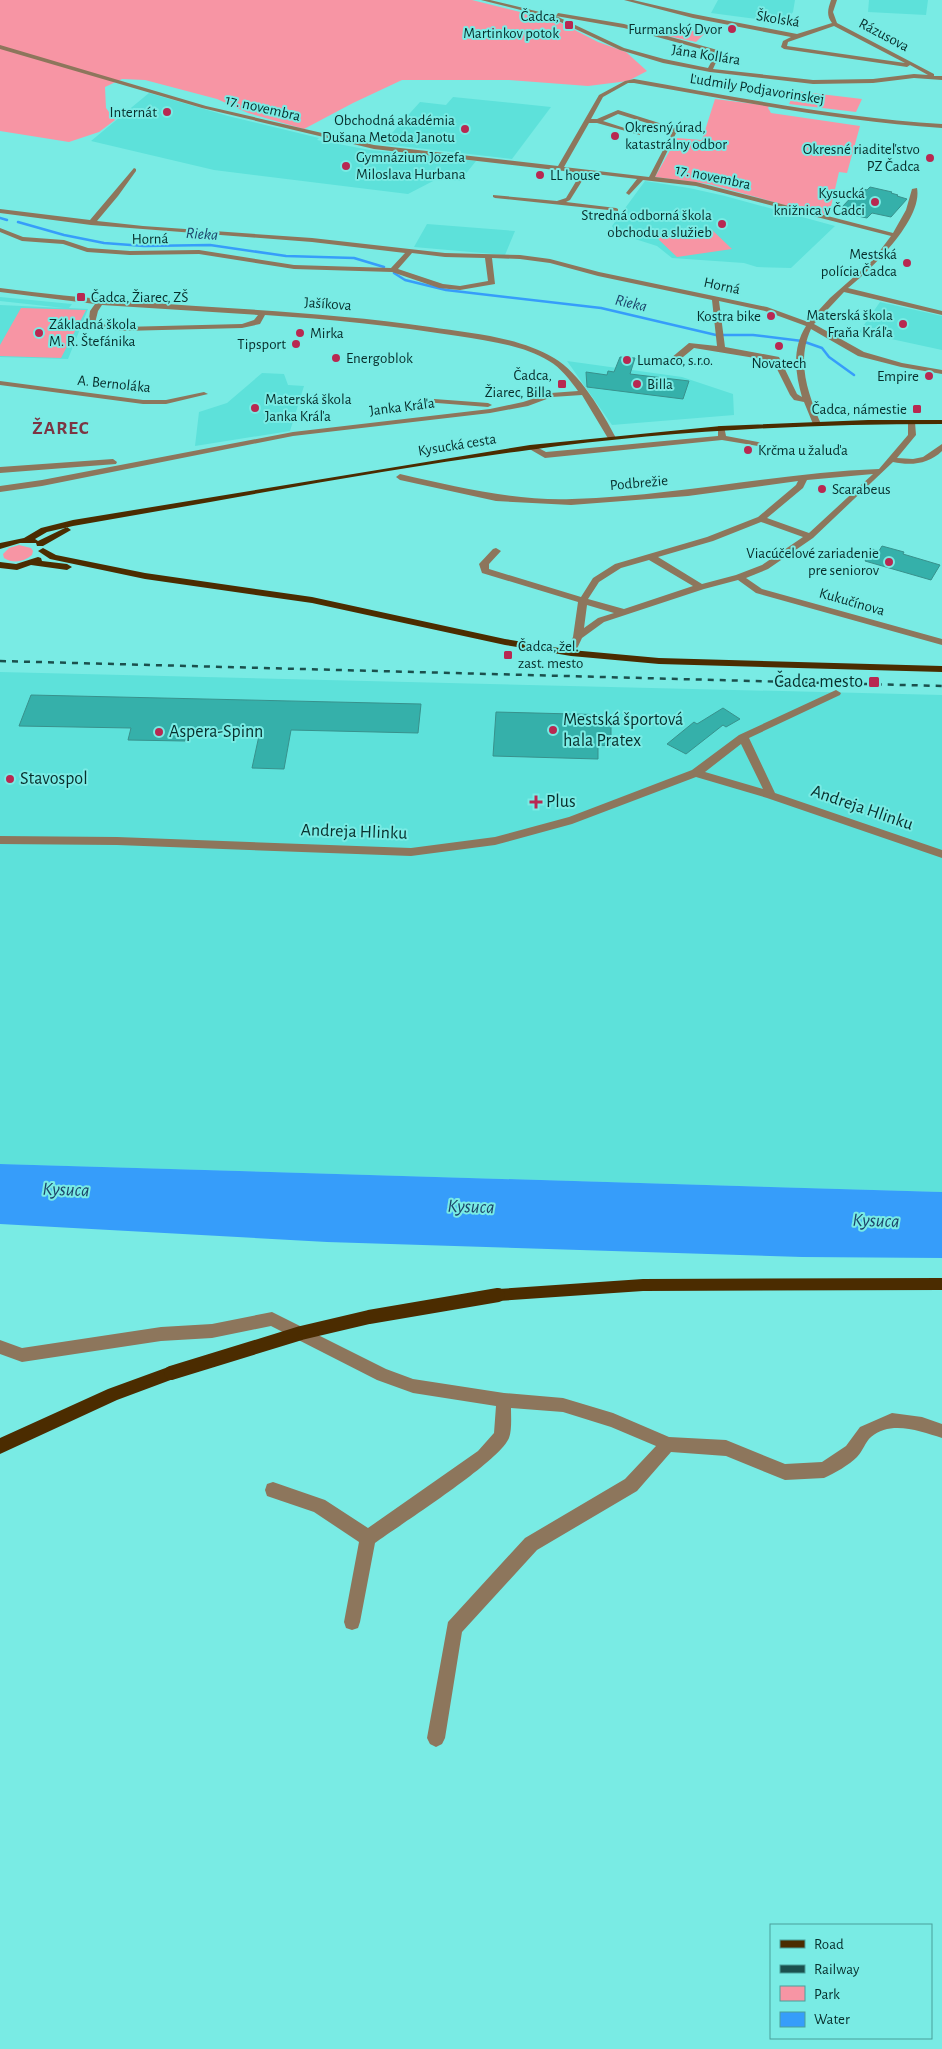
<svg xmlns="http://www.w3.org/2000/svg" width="942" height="2049" viewBox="0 0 942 2049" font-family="'Alegreya Sans',sans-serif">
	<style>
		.built { fill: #5de1da }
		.green { fill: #f795a4 }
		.water { fill: #369dfa }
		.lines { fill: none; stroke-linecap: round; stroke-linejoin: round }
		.stream { stroke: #369dfa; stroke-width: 2.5 }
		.building { fill: #35b0aa; stroke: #38918c }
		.minor { fill: #8d765c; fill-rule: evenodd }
		.major { fill: #4b2c00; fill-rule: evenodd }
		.rail { stroke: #1b504d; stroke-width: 2.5; stroke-dasharray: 6 6; stroke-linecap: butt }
		.major-bridge { stroke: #4b2c00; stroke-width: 14 }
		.poi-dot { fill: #b82851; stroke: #79ebe4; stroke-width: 2 }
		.labels { text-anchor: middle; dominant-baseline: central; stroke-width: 4; stroke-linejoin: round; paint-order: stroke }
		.far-poi-label { font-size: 15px; fill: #072e2c; stroke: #79ebe4; text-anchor: end }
		.far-street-label { font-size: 15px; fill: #072e2c; stroke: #79ebe4 }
		.far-water-label { font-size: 16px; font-style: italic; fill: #1c4369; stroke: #79ebe4 }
		.poi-label { font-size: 18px; fill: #072e2c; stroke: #79ebe4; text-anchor: start }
		.street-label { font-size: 18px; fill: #072e2c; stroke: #79ebe4 }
		.far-district-label { font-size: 19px; font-weight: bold; letter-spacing: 1px; fill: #7c3543; stroke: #79ebe4 }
		.water-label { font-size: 19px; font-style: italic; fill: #1c4369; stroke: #79ebe4 }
	</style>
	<rect width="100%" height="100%" fill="#79ebe4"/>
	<path class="built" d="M718 0H795L793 12 787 19H780L779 22 711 13Z
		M869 0H928L926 15 868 12Z
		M149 93 228 116 319 138 317 140 370 150 476 161 460 181 437 179 408 194 214 170 91 141Z
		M453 97 551 107 512 159 382 144 420 102 446 105Z
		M645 181 689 188 725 196 835 226 791 268 757 267 744 263 672 258 657 246 616 233 612 226Z
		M427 224 515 231 505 255 414 247Z
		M0 297 72 304 69 308 88 309 68 359 0 357V305L64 308 0 301Z
		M880 302 942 316V350L859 332Z
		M567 361 682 377 733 394 734 415 612 425Z
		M262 373 284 374 288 385 304 386 290 431 195 446 199 412 227 403Z
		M0 672 942 695V1192L0 1164Z"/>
	<path class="green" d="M0 0H472L557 21 598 42 626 52 647 71 628 81 588 86 509 80H402L353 103 304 129 248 113 217 99 145 80 122 79 105 87 106 108 115 120 99 132 69 142 0 131Z
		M676 28 705 33 696 42 668 36Z
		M795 91 862 99 856 112 789 104Z
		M715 99 769 106 768 108 771 113 860 126 847 173 839 172 829 215 813 213 709 184 655 177 677 138 702 140Z
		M711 229 732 249 677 257 656 237Z
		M21 308 86 310 61 358 0 356V345Z
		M19 545 31 548 33 551 32 555C24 562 13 564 4 558L3 554 9 548Z"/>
	<path class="water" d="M0 1164 942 1192V1258L802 1257 327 1242 0 1224Z"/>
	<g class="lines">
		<path class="stream" d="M0 218 7 220
			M18 222 64 235 104 243 144 246 210 245 286 256 354 258 384 267
			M394 273 405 280 446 290 601 308 716 335H753L802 341 822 348 829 357 854 375"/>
	</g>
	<path class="building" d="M870 187 892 192 891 193 898 195 897 196 907 199 891 217 872 213 867 218 844 213 849 208 842 207 860 188 867 190Z
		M620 357 635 358 630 374 689 381 683 399 587 387 586 372 607 375 608 371 614 372Z
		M882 546 904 552 903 554 940 565 931 580 865 561 872 549 879 551Z
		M31 695 421 704 418 733 291 730 284 769 252 768 260 731 188 729 185 741 128 740 131 728 19 726Z
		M723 708 740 719 726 727 723 725 686 754 667 744 694 722 697 724Z
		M496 712 611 715V746L598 745V759L493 756Z"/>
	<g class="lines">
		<path class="minor" d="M481 0H490L556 16 558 13 624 24 721 51 713 69 813 80 873 79 914 74 928 75 910 65 907 67 784 49 781 47 783 41 791 37 693 18 624 0H633L693 14 797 34 832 23C826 15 828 9 831 0H837L833 12 837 23 934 74V76H942V80L914 78 873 83 813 84 710 72 663 63 620 50 552 18ZM556 16 624 28 716 53 708 68 664 59 624 48ZM834 26 905 63 787 46 788 42Z
			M0 45 206 106 374 145 558 166 599 95 625 81 634 79C736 97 839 118 942 124V128C839 121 736 101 634 83H628L603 97 591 119H597L618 110 678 129 655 177 696 182 893 233 906 210 912 189 917 188C923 220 871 269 848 288L942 311V315L844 292 814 324 864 352 902 363 942 370V374L901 367 858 356 811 329C796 361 808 394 821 424L817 426 813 424 804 402 794 400 790 395 773 361 694 348 677 362H671V358L689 343 717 346 712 300 598 276 550 263 520 259 492 258 495 284 460 290 439 288 392 272 294 269 199 254 130 255 87 252 63 244 22 241 0 232V228L23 237 64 240 88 248 130 251 199 250 294 265 391 268 405 253 312 242 91 225 0 213V209L90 220 134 168 136 169V171L118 196 97 221 143 226 312 238 445 253 520 255 550 259 599 272 767 307 808 322 830 298 873 260 891 236 696 186 643 180 629 195 626 193 637 179 587 173 570 200 566 202 616 208 618 209V211L495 198 493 197V195L557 201 566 198 581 173 374 149 202 108 0 49ZM618 114 673 131 649 177 564 167 589 123H597L640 135V133L603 121ZM412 253 445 257 485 258 488 281 460 286 443 284 398 269ZM719 301 765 311 806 326C792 348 795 373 802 397L797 394 779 357 725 347Z
			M0 288C143 308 287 306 430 327 471 333 518 337 554 358 579 372 603 413 616 438L609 440 582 395 552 397 528 406 490 413 293 436 42 486 0 492V486L42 480 293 432 490 409 523 402 551 393 578 391C570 380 561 368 549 361 522 345 489 341 458 336 394 326 330 319 265 315L260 324 242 328 122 331 88 327 90 311 95 304 0 292ZM102 305 258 315 254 320 242 324 122 327 95 323 98 311Z
			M0 381 143 400H166L204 392 208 394 166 404H143L0 385Z
			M434 399 488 403 492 405 488 407 437 403H434Z
			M908 420 915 422 916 435 897 458 913 459 923 457 942 444V451C929 464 911 466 893 462L813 538 768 569 746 578 762 589 942 639V645L756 593 738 580 704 589 604 622 582 638 574 655H568L566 653 573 637 578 602 482 573 479 564 493 549 496 548 501 551 489 564V569L581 597 593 578 615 564 707 537 758 517 796 485 798 481 688 496 571 505 496 501 400 480 396 477 400 474C457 487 514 501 572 499 675 496 776 473 879 469L908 435ZM873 474 809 533 767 518 803 488 807 480ZM761 522 803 537 762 565 736 575 702 584 658 557 713 541ZM649 560 693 586 624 609 588 599 599 582 621 568ZM587 605 614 613 598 618 584 628Z
			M718 426H724L726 436 758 442 762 444 758 446 722 440 545 458 526 447 533 445 546 452 718 436Z
			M113 459 117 462 116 464 0 473V467Z
			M836 690 841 693 840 695 749 738 775 793 942 850V858L767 798 696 777 572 824 495 845 411 856 117 845 0 844V836L117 837 411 848 495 837 569 817 692 770 739 735ZM741 744 763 789 705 772Z
			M272 1312 386 1369 413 1379 504 1393 563 1398 613 1413 669 1437 726 1440 785 1464 822 1462 846 1446 860 1427 892 1413 922 1417 942 1424V1438C920 1431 891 1420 871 1437 865 1442 863 1451 857 1457 849 1465 835 1473 824 1478L785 1480 726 1456 671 1452 637 1491 537 1550 462 1632 445 1738 442 1744 436 1747 430 1744 427 1738 448 1622 525 1538 625 1479 656 1446 611 1427 563 1412 511 1408C511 1417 512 1430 509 1438 499 1462 401 1524 375 1543L360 1622 358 1628 352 1630 346 1628 344 1622 359 1542 314 1512 267 1496 265 1490 267 1484 273 1482 325 1500 368 1528 478 1451 494 1433 496 1406 413 1393 377 1380 271 1326 212 1338 161 1341 22 1362 0 1354V1340L22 1348 161 1327 212 1324Z"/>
		<path class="major" d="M868 420H942V424C804 424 666 431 529 450 377 470 225 500 73 526L47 532 35 539 38 541 67 527 71 530 43 546H37L36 543H20L0 549V543L24 538 41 528 73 520 530 445 721 426Z
			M43 548 56 555 145 573 312 597 505 639 571 650 659 658 942 666V672L659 664 571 656 505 645 312 603 145 579 50 559 38 551Z
			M38 557 41 558 42 561 67 564 72 567 67 570 31 565 17 570 0 568V562L16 564Z
			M942 1278V1290L643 1291 498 1301 493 1300 491 1295 493 1290 498 1289 643 1279Z
			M171 1366 176 1368 179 1373 176 1378 117 1400 0 1454V1438L108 1389Z"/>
		<path class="rail" d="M0 661 942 686"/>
		<path class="major-bridge" d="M171 1373 301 1333 369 1317 498 1295"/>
	</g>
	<g class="poi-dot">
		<rect x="564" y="20" width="10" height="10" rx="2.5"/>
		<circle cx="732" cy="29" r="5"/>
		<circle cx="167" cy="112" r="5"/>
		<circle cx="465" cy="129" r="5"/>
		<circle cx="615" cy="136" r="5"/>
		<circle cx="930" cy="158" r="5"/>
		<circle cx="346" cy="166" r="5"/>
		<circle cx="540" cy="175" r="5"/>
		<circle cx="875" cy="202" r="5"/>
		<circle cx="722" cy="224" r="5"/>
		<circle cx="907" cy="263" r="5"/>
		<rect x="76" y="292" width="10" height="10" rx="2.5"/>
		<circle cx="771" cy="316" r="5"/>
		<circle cx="903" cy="324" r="5"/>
		<circle cx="39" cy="333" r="5"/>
		<circle cx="300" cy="333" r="5"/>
		<circle cx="296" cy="344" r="5"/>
		<circle cx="779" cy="346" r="5"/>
		<circle cx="336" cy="358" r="5"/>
		<circle cx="627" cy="360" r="5"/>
		<circle cx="929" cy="376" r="5"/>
		<rect x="557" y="379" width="10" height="10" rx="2.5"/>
		<circle cx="637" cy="384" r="5"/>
		<circle cx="255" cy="408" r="5"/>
		<rect x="912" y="404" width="10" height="10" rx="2.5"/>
		<circle cx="748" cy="450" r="5"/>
		<circle cx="822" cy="489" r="5"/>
		<circle cx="889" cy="562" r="5"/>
		<rect x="503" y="650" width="10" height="10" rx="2.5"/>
		<rect x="868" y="676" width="12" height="12" rx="2.5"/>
		<circle cx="553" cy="730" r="5"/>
		<circle cx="159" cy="732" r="5"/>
		<circle cx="10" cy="779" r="5"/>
		<path d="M533.5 794.5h5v5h5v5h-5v5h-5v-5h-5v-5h5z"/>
	</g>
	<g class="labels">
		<g class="far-poi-label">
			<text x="559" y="16">Čadca,<tspan x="559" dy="17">Martinkov potok</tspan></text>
			<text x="722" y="29">Furmanský Dvor</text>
			<text x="157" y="112">Internát</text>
			<text x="455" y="120">Obchodná akadémia<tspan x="455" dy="17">Dušana Metoda Janotu</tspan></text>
			<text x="625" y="127" text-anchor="start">Okresný úrad,<tspan x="625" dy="17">katastrálny odbor</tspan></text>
			<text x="920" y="149">Okresné riaditeľstvo<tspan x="920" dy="17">PZ Čadca</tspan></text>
			<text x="356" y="157" text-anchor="start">Gymnázium Jozefa<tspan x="356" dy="17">Miloslava Hurbana</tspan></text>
			<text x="550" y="175" text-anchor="start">LL house</text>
			<text x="865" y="193">Kysucká<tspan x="865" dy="17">knižnica v Čadci</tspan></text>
			<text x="712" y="215">Stredná odborná škola<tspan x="712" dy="17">obchodu a služieb</tspan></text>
			<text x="897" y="254">Mestská<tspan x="897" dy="17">polícia Čadca</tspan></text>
			<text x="91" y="297" text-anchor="start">Čadca, Žiarec, ZŠ</text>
			<text x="893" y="315">Materská škola<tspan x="893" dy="17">Fraňa Kráľa</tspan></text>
			<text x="761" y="316">Kostra bike</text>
			<text x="49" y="324" text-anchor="start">Základná škola<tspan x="49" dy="17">M. R. Štefánika</tspan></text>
			<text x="310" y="333" text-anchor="start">Mirka</text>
			<text x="286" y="344">Tipsport</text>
			<text x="346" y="358" text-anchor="start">Energoblok</text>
			<text x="637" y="360" text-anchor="start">Lumaco, s.r.o.</text>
			<text x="779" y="363" text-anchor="middle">Novatech</text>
			<text x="552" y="375">Čadca,<tspan x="552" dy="17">Žiarec, Billa</tspan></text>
			<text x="919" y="376">Empire</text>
			<text x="647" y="384" text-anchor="start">Billa</text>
			<text x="265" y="399" text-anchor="start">Materská škola<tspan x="265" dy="17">Janka Kráľa</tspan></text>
			<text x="907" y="409">Čadca, námestie</text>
			<text x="758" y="450" text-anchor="start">Krčma u žaluďa</text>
			<text x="832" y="489" text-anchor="start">Scarabeus</text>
			<text x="879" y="553">Viacúčelové zariadenie<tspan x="879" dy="17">pre seniorov</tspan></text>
			<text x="518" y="646" text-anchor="start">Čadca, žel.<tspan x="518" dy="17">zast. mesto</tspan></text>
		</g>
		<g class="far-street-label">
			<text transform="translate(778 19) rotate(9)">Školská</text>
			<text transform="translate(884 35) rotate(28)">Rázusova</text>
			<text transform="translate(706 55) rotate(9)">Jána Kollára</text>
			<text transform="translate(757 89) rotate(9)">Ľudmily Podjavorinskej</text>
			<text transform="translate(263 108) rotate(13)">17. novembra</text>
			<text transform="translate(713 177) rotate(12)">17. novembra</text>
			<text transform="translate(150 239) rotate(-1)">Horná</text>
			<text transform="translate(722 286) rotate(12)">Horná</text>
			<text transform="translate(328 304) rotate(4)">Jašíkova</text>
			<text transform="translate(114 384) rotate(6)">A. Bernoláka</text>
			<text transform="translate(402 407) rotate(-7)">Janka Kráľa</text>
			<text transform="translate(457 445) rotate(-9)">Kysucká cesta</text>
			<text transform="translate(639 483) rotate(-5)">Podbrežie</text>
			<text transform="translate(852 602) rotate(16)">Kukučínova</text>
		</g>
		<g class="far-water-label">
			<text transform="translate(202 234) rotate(4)">Rieka</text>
			<text transform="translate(631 303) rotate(13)">Rieka</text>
		</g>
		<g class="poi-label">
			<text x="863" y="682" text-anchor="end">Čadca mesto</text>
			<text x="563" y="720">Mestská športová<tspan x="563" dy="21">hala Pratex</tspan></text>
			<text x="169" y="732">Aspera-Spinn</text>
			<text x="20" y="779">Stavospol</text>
			<text x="546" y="802">Plus</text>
		</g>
		<g class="street-label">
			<text transform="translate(862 808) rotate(19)">Andreja Hlinku</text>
			<text transform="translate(354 832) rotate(2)">Andreja Hlinku</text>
		</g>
		<g class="far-district-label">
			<text x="61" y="428">ŽAREC</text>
		</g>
		<g class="water-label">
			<text transform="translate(66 1190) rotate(2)">Kysuca</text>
			<text transform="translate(471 1207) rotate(2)">Kysuca</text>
			<text transform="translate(876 1221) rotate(2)">Kysuca</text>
		</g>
	</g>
	<rect x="770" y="1924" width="162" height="115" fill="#79ebe4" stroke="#4b9f9a"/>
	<rect x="780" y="1940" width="25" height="8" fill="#4b2c00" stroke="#4b9f9a"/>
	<text x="814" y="1949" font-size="15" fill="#072e2c">Road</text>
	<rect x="780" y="1965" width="25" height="8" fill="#1b504d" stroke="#4b9f9a"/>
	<text x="814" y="1974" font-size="15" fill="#072e2c">Railway</text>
	<rect x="780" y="1986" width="25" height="15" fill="#f795a4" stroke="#4b9f9a"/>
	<text x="814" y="1999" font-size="15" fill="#072e2c">Park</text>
	<rect x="780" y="2012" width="25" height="15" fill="#369dfa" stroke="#4b9f9a"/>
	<text x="814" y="2024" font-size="15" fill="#072e2c">Water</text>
</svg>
